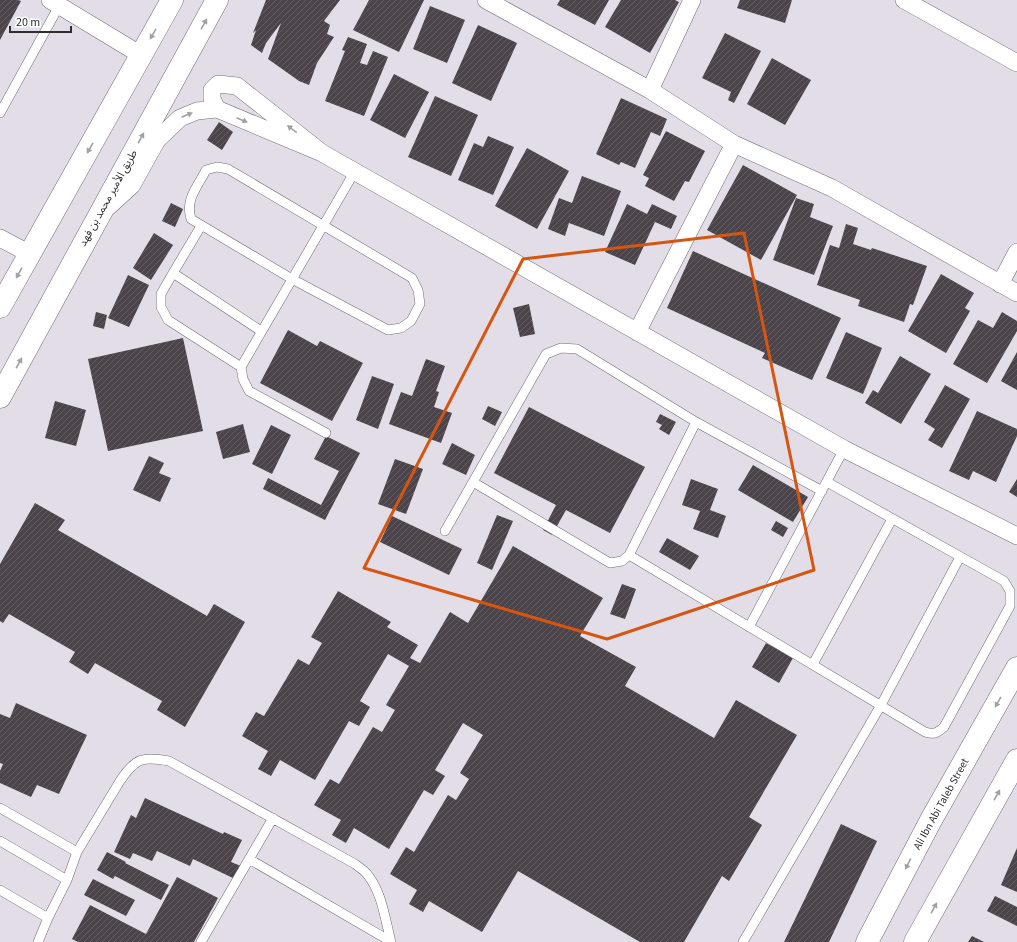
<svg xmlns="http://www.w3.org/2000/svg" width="1017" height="942" viewBox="0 0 1017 942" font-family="'Source Sans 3','Noto Sans Arabic',sans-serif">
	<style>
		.building { fill: url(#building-hatch) }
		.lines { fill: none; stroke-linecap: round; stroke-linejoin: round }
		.service-casing { stroke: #706c74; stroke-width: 10 }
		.minor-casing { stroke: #706c74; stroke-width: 18 }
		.tertiary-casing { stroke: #706c74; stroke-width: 23 }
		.motorway-casing { stroke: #706c74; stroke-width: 23 }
		.service { stroke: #fff; stroke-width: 9 }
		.minor { stroke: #fff; stroke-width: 17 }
		.tertiary { stroke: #fff; stroke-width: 22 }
		.motorway { stroke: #fff; stroke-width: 22 }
		.oneway { fill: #a1a0a2 }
		.marked { fill: none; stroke: #d65510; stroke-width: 3; stroke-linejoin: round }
		.labels { text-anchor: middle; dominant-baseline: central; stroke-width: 4; stroke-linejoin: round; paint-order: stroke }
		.street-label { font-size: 11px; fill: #2f2d30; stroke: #fff }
	</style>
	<defs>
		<pattern id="building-hatch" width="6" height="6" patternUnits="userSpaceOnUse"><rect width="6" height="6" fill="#4b444a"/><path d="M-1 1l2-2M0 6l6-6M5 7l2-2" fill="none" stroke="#635d62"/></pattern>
	</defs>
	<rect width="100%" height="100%" fill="#e2dde6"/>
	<path class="building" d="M0 0H18L21 1 0 40Z
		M266 0H340L324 21 330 25 327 34 334 37 317 63 309 85 299 81 268 59 281 23 266 43 262 53 251 45 256 30 253 33Z
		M369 0H424L399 52 353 30Z
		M560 0H609L595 25 557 5Z
		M621 0H675L679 2 650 53 605 27Z
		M740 0H792L785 23 737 8Z
		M430 6 465 20 447 63 413 49Z
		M478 25 517 43 491 101 452 83Z
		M725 33 761 51 734 103 728 100 731 92 702 78Z
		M348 37 367 44 360 63 367 65 373 51 388 57 364 116 325 101 345 51 342 50Z
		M772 58 811 80 785 125 747 104Z
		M394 74 429 92 405 138 370 120Z
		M435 96 478 115 451 176 408 157Z
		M621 98 667 119 660 136 651 132 635 168 621 162 619 165 596 154Z
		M219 122 233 132 222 150 207 140Z
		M666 131 705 151 689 182 685 181 674 201 645 186 649 178 643 175Z
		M488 136 514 147 493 195 458 180 474 143 483 147Z
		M527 148 569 171 537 229 495 206Z
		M743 165 797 195 761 260 707 230Z
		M582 176 621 191 604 236 569 223 565 236 548 229 559 198 572 203Z
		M796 198 814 204 810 217 833 226 814 275 773 260Z
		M171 203 183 209 175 227 162 221Z
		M627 204 647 214 652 204 677 216 671 229 655 222 635 265 605 252Z
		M846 224 858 228 853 244 871 250 872 248 927 266 913 305 910 304 904 322 858 306 860 300 817 285 830 245 839 248Z
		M154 233 173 245 151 280 133 268Z
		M693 251 841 318 812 380 762 358 765 353 667 308Z
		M941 274 974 293 965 308 970 311 946 353 908 331Z
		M128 275 149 285 129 327 108 318Z
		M529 304 535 334 520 337 513 308Z
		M96 312 107 315 104 329 93 326Z
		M1002 312 1017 321V331L987 383 953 364 978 320 993 328Z
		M288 330 317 346 320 341 363 363 332 421 260 383Z
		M846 332 882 348 863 394 826 378Z
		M183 338 203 431 108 451 88 359Z
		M1017 352V390L1001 381Z
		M900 356 931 374 901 424 865 403 873 390 878 393Z
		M426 359 445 366 436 391 439 392 434 407 452 413 441 443 389 424 401 392 412 396Z
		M372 376 394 384 378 429 356 420Z
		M945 385 970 399 942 448 928 440 935 429 924 422Z
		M55 401 86 410 76 446 45 438Z
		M488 406 502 412 495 426 482 419Z
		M529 407 645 467 610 533 566 510 552 535 543 530 556 505 494 473Z
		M977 411 1017 429V436L996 482 973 471 969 480 949 471Z
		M660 414 676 422 669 435 659 429 662 425 656 422Z
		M243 424 250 452 223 459 216 432Z
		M271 425 291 435 272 474 252 464Z
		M326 436 360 453 325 520 263 489 268 478 321 505 339 471 314 459Z
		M452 443 475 455 466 475 442 464Z
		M149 456 164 463 159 473 171 478 160 502 133 490Z
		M395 459 423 469 406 514 378 504Z
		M753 465 808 497 793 522 738 490Z
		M691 479 718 489 710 510 726 516 718 538 693 529 700 511 682 505Z
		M1017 479V497L1009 492Z
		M35 503 65 520 58 530 207 616 214 604 245 622 185 727 157 710 162 701 95 663 88 674 69 662 75 652 9 614 3 623 0 621V564Z
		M497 515 513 521 492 570 477 563Z
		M392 516 462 549 449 575 380 542Z
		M776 521 788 528 783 537 771 530Z
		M667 538 699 556 690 570 659 552Z
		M513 546 603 598 580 636 636 667 625 686 714 738 736 700 797 735 749 817 762 825 729 881 722 876 684 942H640L518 871 482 932 429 901 423 912 409 904 417 890 390 874 406 847 414 852 448 795 456 800 469 779 460 773 483 735 463 723 435 770 445 776 433 795 424 790 389 849 354 828 346 843 332 835 341 820 314 805 330 779 339 784 373 727 382 732 395 710 386 705 409 666 388 654 360 701 370 707 359 726 349 721 315 780 280 760 271 776 258 769 268 751 242 736 256 712 264 716 298 659 309 665 322 643 311 637 338 591 391 622 387 627 418 645 410 658 420 663 450 612 468 623Z
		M622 584 636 589 625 619 610 614Z
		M766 643 793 658 779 683 752 667Z
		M16 703 87 735 59 794 37 785 31 797 0 783V771L3 764 0 763V714L10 718Z
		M145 798 223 834 224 832 242 840 231 862 241 866 235 879 193 859 190 866 157 851 152 861 133 853 130 859 114 852 131 815 136 818Z
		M841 824 877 841 829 942H784Z
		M1017 848V892L1001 885Z
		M107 852 126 862 125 863 169 885 161 900 115 876 113 879 97 870Z
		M177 877 218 898 194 942H78L72 939 90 905 146 934Z
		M93 879 135 900 126 916 84 895Z
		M995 896 1017 907V926L987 911Z
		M972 936 984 942H968Z"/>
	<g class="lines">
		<defs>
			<path id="service" d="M0 113 59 6
				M217 167 228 169 412 278 418 290 420 304 411 321 401 328 388 330 292 279 191 219C185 199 197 188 206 170Z
				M201 226 173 273 161 294V307L168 320 241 367
				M173 273 261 331
				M326 433 249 391 243 379 241 367 355 171
				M473 482 610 563 622 561 629 555 696 422
				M445 531 546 354 561 348 577 349 696 422 822 491
				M629 555 925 732C934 735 937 733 944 727L1010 606V591L1004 581 827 482
				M749 627 844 449
				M813 664 892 519
				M0 808 77 852
				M0 841 67 880
				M249 859 390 941
				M0 890 48 918
				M38 942 48 918 67 880 77 852 120 781C135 758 143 756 169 761L355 864C359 867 364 870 367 874 382 892 385 919 391 942
				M201 942 273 818
				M743 942 881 705 960 557"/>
			<path id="minor" d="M50 0 141 55
				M486 0 650 90 734 144 832 188 1017 293
				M904 0 1017 63
				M650 90 692 0
				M322 153 237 86 218 84 212 90V99L217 109 322 153 844 449 1017 536
				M108 207 132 185 157 140 180 118 197 111 217 109
				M0 238 30 254
				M1000 284 1017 252
				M637 332 734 144"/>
			<path id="tertiary" d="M867 942 931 820 1017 668
				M915 942 1017 760"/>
			<path id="motorway" d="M0 307 172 0
				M0 397 217 0"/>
		</defs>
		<use href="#service" class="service-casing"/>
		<use href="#minor" class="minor-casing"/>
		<use href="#tertiary" class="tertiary-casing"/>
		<use href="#motorway" class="motorway-casing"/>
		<use href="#service" class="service"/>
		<use href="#minor" class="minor"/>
		<use href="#tertiary" class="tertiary"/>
		<use href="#motorway" class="motorway"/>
	</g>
	<defs><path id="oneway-solid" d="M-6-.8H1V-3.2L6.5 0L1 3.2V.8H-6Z"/></defs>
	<g class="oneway">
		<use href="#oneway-solid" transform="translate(204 24) rotate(-61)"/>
		<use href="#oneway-solid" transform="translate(153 34) rotate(120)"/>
		<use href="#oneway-solid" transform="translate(187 115) rotate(-23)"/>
		<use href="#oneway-solid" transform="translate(242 120) rotate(23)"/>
		<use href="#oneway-solid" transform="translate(292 129) rotate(-142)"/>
		<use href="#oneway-solid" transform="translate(141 138) rotate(-61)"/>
		<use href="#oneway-solid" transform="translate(90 148) rotate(120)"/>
		<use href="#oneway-solid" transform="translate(19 273) rotate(119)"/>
		<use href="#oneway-solid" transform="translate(19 363) rotate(-61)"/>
		<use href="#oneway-solid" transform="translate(998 702) rotate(120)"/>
		<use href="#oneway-solid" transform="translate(997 795) rotate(-61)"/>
		<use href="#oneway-solid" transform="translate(908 864) rotate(117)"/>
		<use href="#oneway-solid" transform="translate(934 908) rotate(-61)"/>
	</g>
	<path class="marked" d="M744 233 814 570 607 639 364 568 523 259Z"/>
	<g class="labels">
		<g class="street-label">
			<text transform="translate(108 198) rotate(-61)">طريق الأمير محمد بن فهد</text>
			<text transform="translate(941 804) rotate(-61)">Ali Ibn Abi Taleb Street</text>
		</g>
	</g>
	<path d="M10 26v6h61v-6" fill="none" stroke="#2f2d30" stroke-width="2"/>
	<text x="16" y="26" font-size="12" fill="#2f2d30" stroke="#ffffff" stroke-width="3" paint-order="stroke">20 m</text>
</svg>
